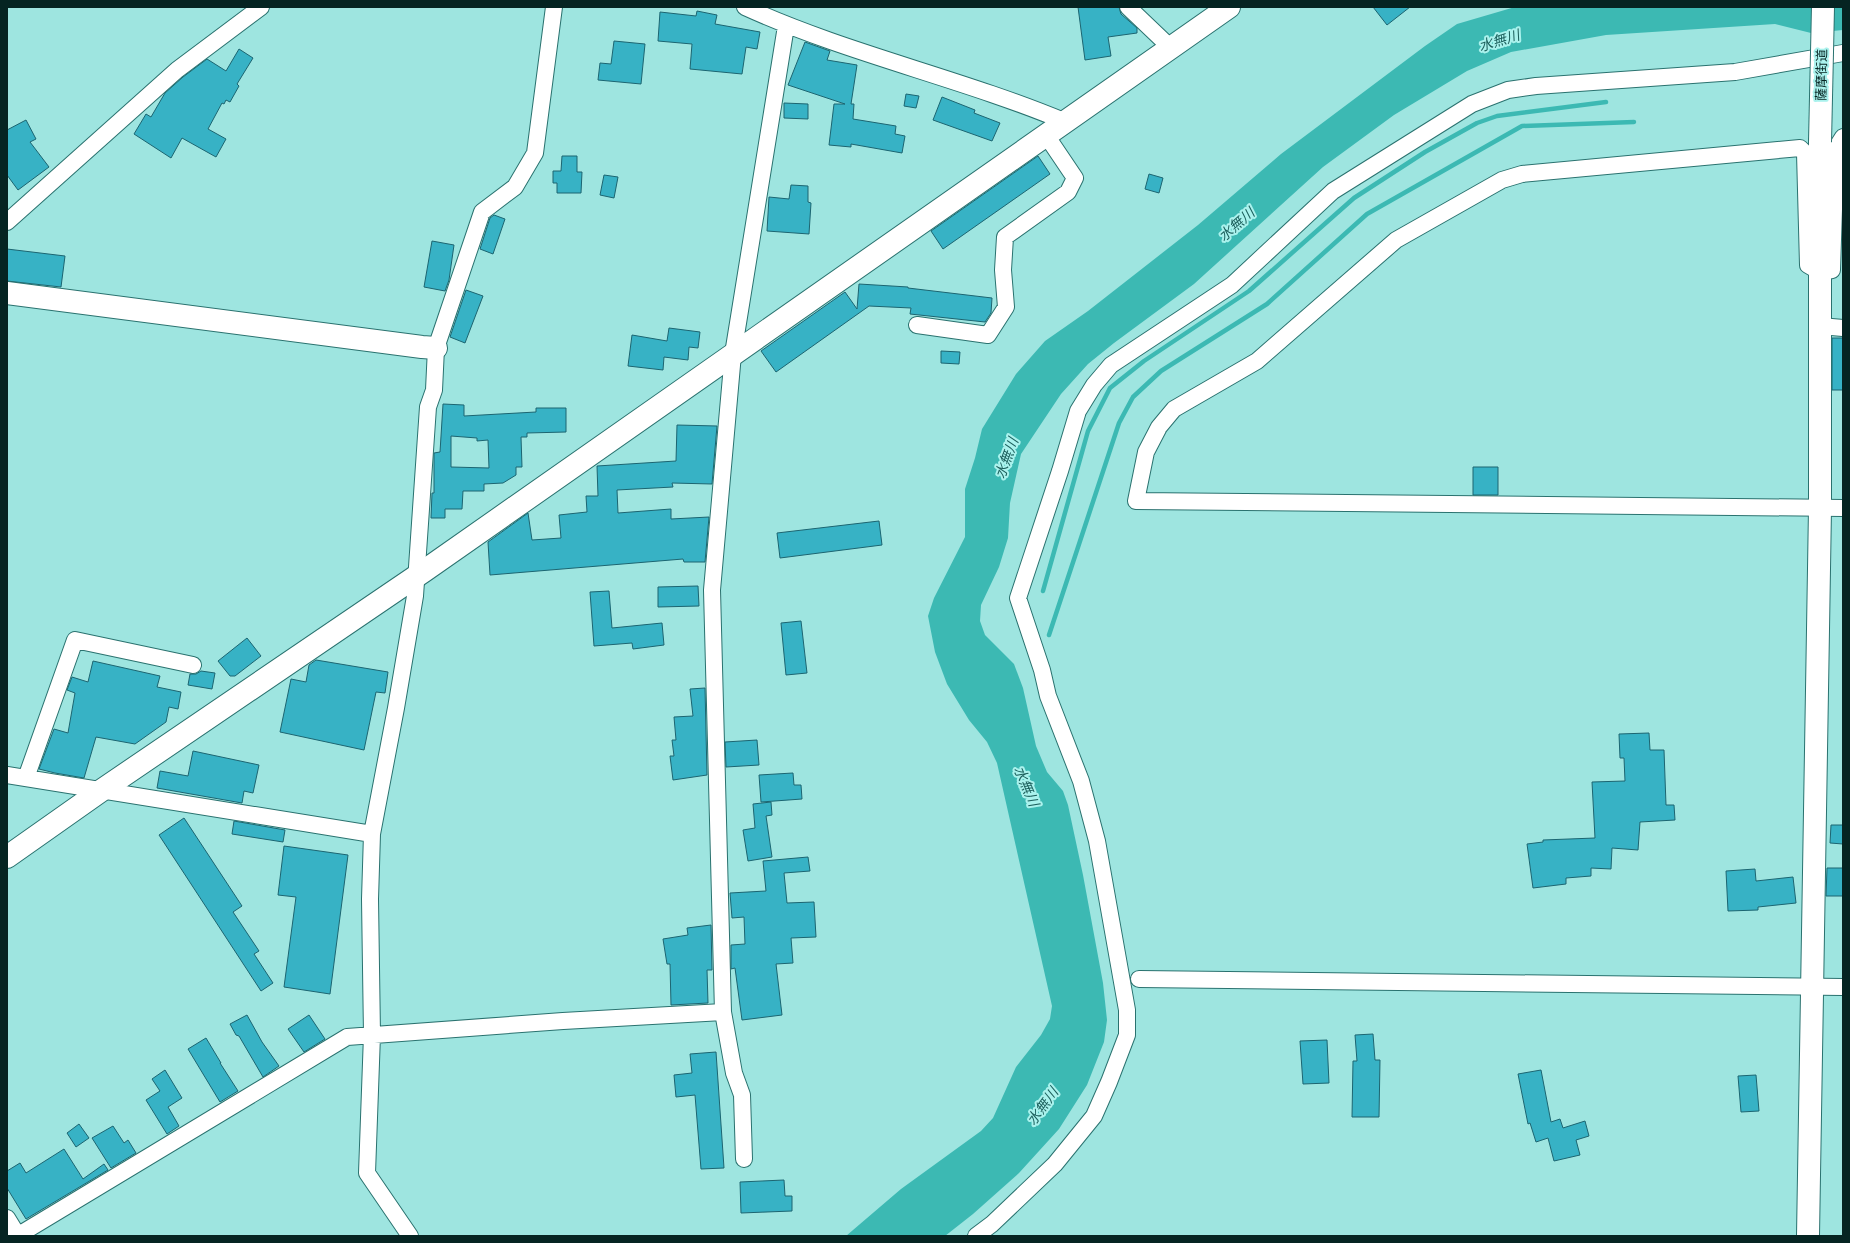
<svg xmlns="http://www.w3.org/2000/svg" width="1850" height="1243" viewBox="0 0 1850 1243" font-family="Manrope,'Noto Sans JP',sans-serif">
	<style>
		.water { fill: #3cb9b3 }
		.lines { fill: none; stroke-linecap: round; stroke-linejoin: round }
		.stream { stroke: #3cb9b3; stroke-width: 4.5 }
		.building { fill: #37b2c5; stroke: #1c6571; fill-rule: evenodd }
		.street-casing { stroke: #2a726f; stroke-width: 18 }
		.secondary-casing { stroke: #2a726f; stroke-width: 24 }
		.street { stroke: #fff; stroke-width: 16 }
		.secondary { stroke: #fff; stroke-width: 22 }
		.secondary-bridge-casing { stroke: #2a726f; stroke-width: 24; stroke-linecap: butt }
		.secondary-bridge { stroke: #fff; stroke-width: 22 }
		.labels { text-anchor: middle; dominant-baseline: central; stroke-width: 4; stroke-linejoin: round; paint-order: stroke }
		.street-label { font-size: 13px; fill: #052422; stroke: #aaf2ed }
		.water-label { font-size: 14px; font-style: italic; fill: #1c5f5c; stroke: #aaf2ed }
	</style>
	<rect width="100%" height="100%" fill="#9ee5e0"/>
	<path class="water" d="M1515 7H1843V30L1811 33 1775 24 1606 35 1511 52 1467 71 1394 115 1323 167 1194 284 1114 343 1088 364 1061 394 1021 454 1010 503 1008 538 999 567 981 605 980 621 985 635 1014 664 1023 688 1036 746 1047 772 1063 791 1068 805 1083 875 1103 983 1107 1020 1104 1042 1087 1085 1059 1129 1019 1173 973 1214 945 1236H846L901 1189 981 1131 993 1118 1016 1067 1041 1035 1050 1019 1052 1006 997 763 987 742 969 720 947 684 935 652 928 616 934 598 965 537V489L975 458 982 429 1016 374 1045 341 1088 311 1198 225 1281 154 1425 46 1457 24Z"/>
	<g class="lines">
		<path class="stream" d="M1043 591 1088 431 1110 388 1144 361 1249 291 1354 198 1425 152 1477 123 1497 116 1606 102
			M1049 635 1119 423 1133 397 1161 371 1267 304 1367 214 1522 126 1634 122"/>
	</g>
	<path class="building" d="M1078 7H1119L1121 14 1137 28V33L1108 37 1111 56 1085 60Z
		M1373 7H1410L1387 25Z
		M697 11 717 15 715 24 760 32 757 49 746 47 742 74 690 69 692 44 658 41 660 12 696 16Z
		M614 41 645 44 641 84 598 80 600 63 611 64Z
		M805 42 830 51 827 60 857 65 851 104H854L853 119 896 126 895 134 905 136 902 153 851 144V147L829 145 834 104H845L788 85Z
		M239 49 253 58 237 84 239 86 230 102 226 100 224 104 222 103 208 129 226 139 216 157 182 138 171 158 134 134 146 114 151 117 165 93 183 77 207 59 226 71Z
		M906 94 919 96 916 108 904 106Z
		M942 97 975 110 974 113 1000 123 992 141 933 120Z
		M784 103 808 104V119L784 118Z
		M26 120 36 139 30 142 49 167 18 190 7 175V130Z
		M562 156H577V172H582L581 193H557V183H553V171H561Z
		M1038 156 1050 174 943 249 931 231Z
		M1149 174 1163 178 1159 193 1145 189Z
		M604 175 618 177 614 198 600 195Z
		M791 185 808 186V202L811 203 809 234 767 231 769 197 789 199Z
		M494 215 505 219 493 254 480 249 490 218Z
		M432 241 454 245 449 280 445 291 424 287Z
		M7 249 65 256 61 287 7 281Z
		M859 284 908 287V288L992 298 991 313 985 322 910 314 911 308 869 306 776 372 761 351 845 292 857 309Z
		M466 290 483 296 465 343 450 337Z
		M669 328 700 332 698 348 689 347 688 360 664 357 663 370 628 366 632 335 667 341Z
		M1832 338H1843V390H1832Z
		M941 351 960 352 959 364 941 363Z
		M443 404 464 405V416L536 412V408H566V432L527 433V437H521L522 467H516V475L503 483 484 484V491H463L462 509H445V518H431L432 493H434V453L440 452ZM451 436 477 438V441L488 440 489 468 451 467Z
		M677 425 717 426 712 484 672 483 673 487 617 490 618 513 671 509V519L709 517 705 562H684L683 559 490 575 488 542 528 513 532 540 561 538 559 515 587 512 586 496H598L597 466 676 461Z
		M1473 467H1498V495H1473Z
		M879 521 882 545 780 558 777 533Z
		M698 586 699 606 658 607V587Z
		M609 591 612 628 662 623 664 645 633 649 632 643 594 646 590 592Z
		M801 621 807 673 786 675 781 623Z
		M247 638 261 656 235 676H230L218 661Z
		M316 660 388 672 385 693 376 692 364 750 280 732 291 679 306 682 309 665Z
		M93 661 160 676 157 687 181 692 178 709 169 707 166 722 135 744 96 737 84 778 55 773 39 769 54 729 68 733 75 693 67 690 72 677 88 682Z
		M201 671 215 673 212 689 188 685 190 674H196Z
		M705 688 707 775 673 780 670 756H674L672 740H676L674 717 693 716 690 689Z
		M1649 733 1650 750H1664L1666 805H1674L1675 820 1640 822 1638 850 1612 848 1611 869 1591 868V876L1566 878V884L1533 888 1527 844 1543 842V840L1595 838 1592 782 1625 781 1624 758H1620L1619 734Z
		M757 740 759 765 726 767 725 742Z
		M193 751 259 765 253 793 244 791 242 803 157 788 160 771 188 776Z
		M793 773 794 785H801L802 799 761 802 759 775Z
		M771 802 772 815 766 816 772 857 748 861 743 830 755 828 753 804Z
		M184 818 242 906 233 912 259 951 254 954 273 983 261 991 159 835Z
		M234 821 285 830 283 842 232 834Z
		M1831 825H1843V844L1830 843Z
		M284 846 348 855 330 994 284 987 296 897 278 895Z
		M808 857 810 871 784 873 787 903 814 902 816 937 791 938 793 963 776 964 782 1015 742 1020 735 968 731 969V945L745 944 744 917 732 918 730 893 766 891 763 861Z
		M1827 868H1843V896H1826Z
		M1755 869 1756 881 1793 877 1796 903 1758 907V910L1728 911 1726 871Z
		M711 925 712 970H707L708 1003 671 1005 670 964H667L663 939 688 935 687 928Z
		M247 1015 262 1042 279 1066 263 1077 239 1036 236 1035 230 1024Z
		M309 1015 325 1039 304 1052 288 1029Z
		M1373 1034 1375 1060H1380L1379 1117H1352L1353 1061H1357L1355 1035Z
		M206 1038 221 1063H220L238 1091 220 1102 188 1049Z
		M1327 1040 1329 1083 1303 1084 1300 1041Z
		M716 1052 724 1168 701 1169 695 1095 676 1097 674 1075 692 1073 690 1054Z
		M165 1070 182 1098 168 1107 179 1126 167 1134 146 1100 160 1091 152 1079Z
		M1541 1070 1551 1122 1560 1119 1563 1128 1585 1121 1589 1136 1576 1140 1580 1155 1554 1161 1548 1138 1536 1142 1530 1123 1528 1124 1518 1074Z
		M1756 1075 1759 1111 1741 1112 1738 1076Z
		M79 1124 89 1138 76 1147 67 1133Z
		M113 1126 124 1143 128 1140 136 1153 111 1168 92 1138Z
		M64 1149 83 1179 104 1164 108 1170 26 1219 7 1188V1171L20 1163 26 1173Z
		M784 1180 785 1196H792V1211L741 1213 740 1182Z"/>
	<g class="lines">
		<defs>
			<path id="street" d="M745 7C848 54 961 78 1066 122
				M1128 7 1171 48
				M1843 137 1836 148 1832 270 1820 272 1808 265 1805 153 1800 148 1522 174 1502 180 1396 240 1257 361 1174 409 1159 427 1146 452 1136 501 1843 508
				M7 222 177 70 261 7
				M917 325 988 335 1006 307 1003 270 1005 237 1068 192 1075 178 1046 135
				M1820 326 1843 328
				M7 775 372 834
				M26 778 75 640 193 665
				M1139 979 1843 987
				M744 1159 742 1095 734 1073 723 1012 712 590 733 354 786 26
				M7 1218 18 1236
				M17 1236 347 1037 563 1021 723 1012
				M410 1236 367 1173 372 1035 370 899 372 834 396 708 415 596 428 407 434 390 436 348 482 212 515 187 535 153 554 7
				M976 1236 992 1224 1055 1164 1094 1116 1109 1082 1127 1035V1010L1097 841 1081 781 1048 696 1042 670 1018 598 1060 471 1078 411 1094 385 1111 365 1232 285 1333 191 1472 104 1508 90 1536 86 1735 72 1843 53"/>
			<path id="secondary" d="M7 293 422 347 436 348
				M7 857 102 790 424 571 1229 7
				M1808 1236 1820 508V142"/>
		</defs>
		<use href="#street" class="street-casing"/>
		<use href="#secondary" class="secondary-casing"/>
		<use href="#street" class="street"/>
		<use href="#secondary" class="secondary"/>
		<defs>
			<path id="secondary-bridge" d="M1820 142 1823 7"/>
		</defs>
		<use href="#secondary-bridge" class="secondary-bridge-casing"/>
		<use href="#secondary-bridge" class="secondary-bridge"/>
	</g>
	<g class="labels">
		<g class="street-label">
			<text transform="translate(1821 75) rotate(-89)">薩摩街道</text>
		</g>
		<g class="water-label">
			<text transform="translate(1499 40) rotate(-17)">水無川</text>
			<text transform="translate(1236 224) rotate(-41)">水無川</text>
			<text transform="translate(1006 458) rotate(-70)">水無川</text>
			<text transform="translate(1027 786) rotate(67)">水無川</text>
			<text transform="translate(1042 1106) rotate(-54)">水無川</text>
		</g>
	</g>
	<rect width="1850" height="1243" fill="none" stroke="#052422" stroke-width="16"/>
</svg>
